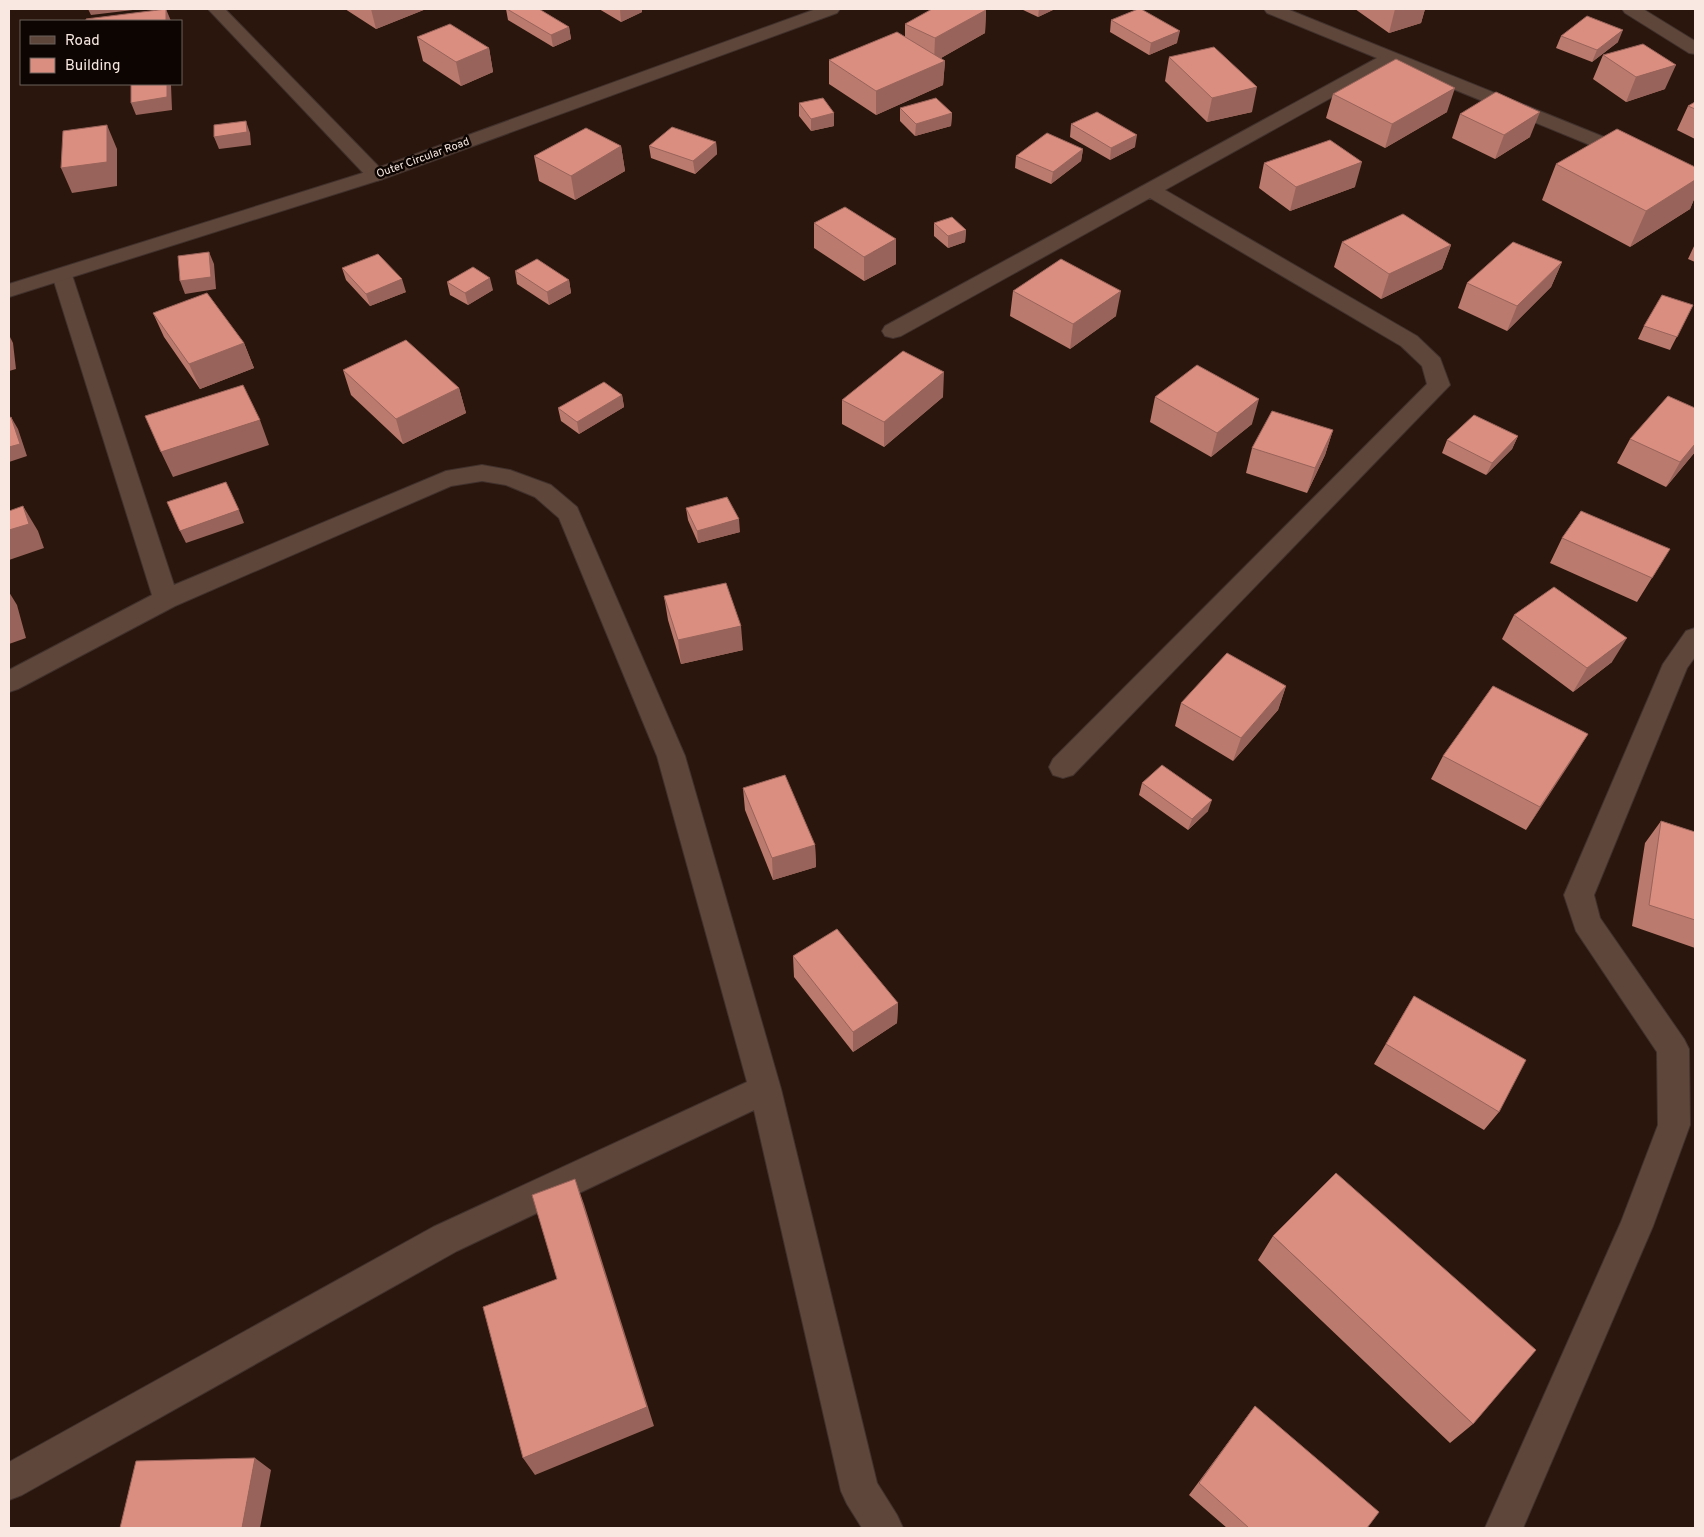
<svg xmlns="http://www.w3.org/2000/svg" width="1704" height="1537" viewBox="0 0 1704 1537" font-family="Overpass,sans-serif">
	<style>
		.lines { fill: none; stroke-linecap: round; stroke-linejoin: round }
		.street-casing { stroke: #40312d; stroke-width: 2 }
		.secondary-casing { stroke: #40312d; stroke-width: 2 }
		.street { fill: #5e463a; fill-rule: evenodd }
		.secondary { fill: #5e463a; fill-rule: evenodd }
		.wall { fill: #bb7a6e }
		.shaded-wall { fill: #98635a }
		.building { fill: #d98e80; stroke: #98635a }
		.labels { text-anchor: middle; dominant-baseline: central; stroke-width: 5; stroke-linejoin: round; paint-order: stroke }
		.far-street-label { font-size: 11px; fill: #f8e8e1; stroke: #0d0502 }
	</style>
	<rect width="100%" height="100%" fill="#2a160c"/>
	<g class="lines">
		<defs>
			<path id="street" d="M208 9H225L383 171 386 175 383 179 376 181 369 179Z
				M1264 9H1287L1604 137 1606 141 1604 145 1597 147 1590 145 1392 64 1165 190 1417 336 1440 358 1450 385 1073 775 1063 778 1053 775 1049 767 1053 759 1427 384 1422 366 1401 346 1150 198 901 336 893 338 885 336 882 331 885 326 1377 58 1267 13Z
				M1622 9H1643L1695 41V54L1689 53 1625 13Z
				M62 269 69 271 72 275 174 585 446 471 482 465 510 470 551 485 577 507 685 756 781 1089 877 1483 897 1515 903 1528H862L847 1504 841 1491 754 1110 457 1251 22 1495 9 1500V1462L433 1227 747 1082 657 756 559 518 535 497 506 485 482 481 451 486 175 606 18 689 9 692V670L152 595 52 275 55 271Z
				M1695 628V657L1687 668 1594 895 1600 918 1684 1039 1689 1049 1690 1125 1653 1226 1523 1528H1485L1621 1222 1658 1125 1657 1052 1576 931 1564 895 1663 664 1686 631Z"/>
			<path id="secondary" d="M816 9H840L837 13 383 179 9 297V284L369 171Z"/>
		</defs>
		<use href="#street" class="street-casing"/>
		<use href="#secondary" class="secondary-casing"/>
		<use href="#street" class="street"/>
		<use href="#secondary" class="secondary"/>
	</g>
	<path class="wall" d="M345 9H426L376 29Z
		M506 9H539L569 27 571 39 553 47 508 20Z
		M599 9H642V12L621 22Z
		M1021 9H1055L1038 17Z
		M1355 9H1425L1421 23 1389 33Z
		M986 10 985 33 941 58 945 61 943 85 876 115 829 84V60L905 36V24Z
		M1111 20 1177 43 1149 55 1110 32Z
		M1561 36 1618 42 1592 62 1556 48Z
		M417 37 489 48 493 72 461 86 423 61Z
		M1603 55 1665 89 1626 102 1593 79Z
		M1169 57 1252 112 1207 122 1165 81Z
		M1333 94 1447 112 1385 148 1326 118Z
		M1695 102V139L1677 130 1688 106Z
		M799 103 834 113V126L811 131 799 116Z
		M900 108 952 113 951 126 915 136 900 121Z
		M1460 114 1530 137 1495 159 1452 138Z
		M1071 124 1135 147 1110 160 1070 137Z
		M716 142 717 154 695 174 651 158 649 146Z
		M621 146 625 171 575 200 539 181 534 156Z
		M1083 149 1081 161 1051 184 1015 168 1016 156Z
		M1264 163 1355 187 1290 211 1259 188Z
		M1556 164 1695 167V197L1690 209 1630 247 1542 200Z
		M814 223 896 264 864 281 814 248Z
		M934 223 966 230 965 242 948 248 934 236Z
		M1342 242 1451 245 1442 269 1381 299 1334 267Z
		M1695 244V262L1688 259Z
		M1562 262 1551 287 1507 331 1458 308 1467 283Z
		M342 268 406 292 370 306 346 280Z
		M515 271 569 280 571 293 549 305 517 284Z
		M447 282 493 290 468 305 450 295Z
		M1013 291 1116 316 1070 349 1010 316Z
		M1693 305 1670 350 1638 339 1644 326Z
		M153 313 244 343 254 368 200 389 164 337Z
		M343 370 459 388 466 413 403 444 351 395Z
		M622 395 624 407 579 434 561 421 558 408Z
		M943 397 884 447 842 424V400Z
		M1155 397 1252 424 1211 457 1150 422Z
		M1333 430 1325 455 1307 493 1246 473 1252 448Z
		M1518 436 1512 449 1486 475 1442 453 1447 440Z
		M1630 439 1695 452 1666 487 1617 463Z
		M686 508 740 532 698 543 688 520Z
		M1562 538 1655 573 1637 602 1550 563Z
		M664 596 743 650 681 664 668 620Z
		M1514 615 1612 662 1573 692 1502 639Z
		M1286 686 1278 710 1233 761 1175 726 1181 703Z
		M1588 734 1526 830 1431 779 1443 756Z
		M1142 783 1208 811 1188 830 1139 795Z
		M743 788 815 845 816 867 773 880 745 810Z
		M1661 821 1695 832V948L1632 926 1645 843Z
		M793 956 898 1003 897 1023 853 1052 794 977Z
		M1414 996 1499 1112 1484 1130 1374 1064Z
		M1273 1236 1473 1424 1450 1443 1258 1260Z
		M1255 1406 1367 1528H1227L1189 1495Z"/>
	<path class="shaded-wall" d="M88 9H133V10L91 15Z
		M166 9 171 21H166Z
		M371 9H426L376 29Z
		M622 9H642V12L621 22 620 10Z
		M1039 9H1055L1038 17Z
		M1395 9H1425L1421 23 1389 33Z
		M986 10 985 33 934 62 935 38Z
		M569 27 571 39 553 47 551 35Z
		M1623 30 1618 42 1592 62 1597 50Z
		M1180 31 1177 43 1149 55 1151 43Z
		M489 48 493 72 461 86 456 62Z
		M945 61 943 85 876 115V91Z
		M1676 65 1665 89 1626 102 1636 77Z
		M167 84H171V85L172 110 136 115 131 103Z
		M1257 87 1252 112 1207 122 1212 98Z
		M1455 88 1447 112 1385 148 1392 124Z
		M1540 112 1530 137 1495 159 1504 135Z
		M834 113V126L811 131V119Z
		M952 113 951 126 915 136 916 124Z
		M246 121 250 133 251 145 219 149 214 137Z
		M107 125 117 149V186L72 193 61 168Z
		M1137 135 1135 147 1110 160 1111 148Z
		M716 142 717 154 695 174 693 161Z
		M621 146 625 171 575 200 571 176Z
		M1083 149 1081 161 1051 184 1053 172Z
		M1362 162 1355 187 1290 211 1296 187Z
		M1695 180V197L1690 209 1630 247 1646 211Z
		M966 230 965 242 948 248V236Z
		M896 239V264L864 281V257Z
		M1451 245 1442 269 1381 299 1389 274Z
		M209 252 214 264 216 289 185 294 180 281Z
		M1562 262 1551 287 1507 331 1517 306Z
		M490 278 493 290 468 305 465 293Z
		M402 279 406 292 370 306 366 294Z
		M569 280 571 293 549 305 547 292Z
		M1121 291 1116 316 1070 349 1073 324Z
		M9 335 13 343 16 369 9 371Z
		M244 343 254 368 200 389 189 364Z
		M944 372 943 397 884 447V422Z
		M459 388 466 413 403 444 396 419Z
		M622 395 624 407 579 434 577 422Z
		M1259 399 1252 424 1211 457 1217 433Z
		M11 417 18 429 27 456 9 462V447Z
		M260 420 269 445 173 477 161 452Z
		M1333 430 1325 455 1307 493 1315 468Z
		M1518 436 1512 449 1486 475 1492 463Z
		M1695 444V452L1666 487 1680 462Z
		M23 506 38 531 44 548 9 560V530Z
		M239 510 244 523 186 543 180 531Z
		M739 519 740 532 698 543 697 531Z
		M9 592 17 605 26 638 9 644Z
		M741 626 743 650 681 664 678 640Z
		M1627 638 1612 662 1573 692 1587 668Z
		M1286 686 1278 710 1233 761 1241 738Z
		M1588 734 1574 757 1526 830 1540 807Z
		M1212 800 1208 811 1188 830 1192 819Z
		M815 845 816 867 773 880 772 858Z
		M898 1003 897 1023 853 1052V1032Z
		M575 1179 584 1204 654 1426 535 1475 523 1458 647 1407Z
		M255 1458 271 1470 260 1528H242Z"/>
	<path class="building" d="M166 9V21H86V19Z
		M507 9H539L569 27 551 35Z
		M932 9H985L986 10 935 38 905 24Z
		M1138 9H1141L1180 31 1151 43 1111 20Z
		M1587 16 1623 30 1597 50 1561 36Z
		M450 24 489 48 456 62 417 37Z
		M897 32 945 61 876 91 829 60Z
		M1643 44 1676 65 1636 77 1603 55Z
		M1214 47 1257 87 1212 98 1169 57Z
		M1396 59 1455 88 1392 124 1333 94Z
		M131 84H167V97L131 103Z
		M1496 92 1540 112 1504 135 1460 114Z
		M823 98 834 113 811 119 799 103Z
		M936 98 952 113 916 124 900 108Z
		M1695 102V109L1688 106Z
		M1097 112 1137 135 1111 148 1071 124Z
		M246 121 247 132 214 137V125Z
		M107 125V162L61 168 63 131Z
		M672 127 716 142 693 161 649 146Z
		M586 128 621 146 571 176 534 156Z
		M1617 129 1695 167V180L1646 211 1556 164Z
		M1047 133 1083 149 1053 172 1016 156Z
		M1330 140 1362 162 1296 187 1264 163Z
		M845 207 896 239 864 257 814 223Z
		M1403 214 1451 245 1389 274 1342 242Z
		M952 217 966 230 948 236 934 223Z
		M1513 242 1562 262 1517 306 1467 283Z
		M209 252 211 277 180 281 178 256Z
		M378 254 402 279 366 294 342 268Z
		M537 259 569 280 547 292 515 271Z
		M1061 259 1121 291 1073 324 1013 291Z
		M473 267 490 278 465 293 447 282Z
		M207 293 244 343 189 364 153 313Z
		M1662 295 1693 305 1677 337 1644 326Z
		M406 340 459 388 396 419 343 370Z
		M903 351 944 372 884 422 842 400Z
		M1197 365 1259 399 1217 433 1155 397Z
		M604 382 622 395 577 422 558 408Z
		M243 385 260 420 161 452 145 416Z
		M1668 396 1695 408V444L1680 462 1630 439Z
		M1272 411 1333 430 1315 468 1252 448Z
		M1474 415 1518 436 1492 463 1447 440Z
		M11 417 20 444 9 447V418Z
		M226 482 239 510 180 531 167 502Z
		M727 497 739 519 697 531 686 508Z
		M23 506 29 524 9 530V511Z
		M1581 511 1670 549 1652 578 1562 538Z
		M726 583 741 626 678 640 664 596Z
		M1554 587 1627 638 1587 668 1514 615Z
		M1227 653 1286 686 1241 738 1181 703Z
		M1493 686 1588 734 1540 807 1443 756Z
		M1162 765 1212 800 1192 819 1142 783Z
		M785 775 815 845 772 858 743 788Z
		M1661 821 1695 832V920L1649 905Z
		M837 929 898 1003 853 1032 793 956Z
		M1414 996 1526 1060 1499 1112 1386 1044Z
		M1336 1173 1536 1350 1473 1424 1273 1236Z
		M575 1179 647 1407 523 1458 483 1307 557 1279 532 1195Z
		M1255 1406 1379 1512 1367 1528H1249L1199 1483Z
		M255 1458 242 1528H120L136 1461Z"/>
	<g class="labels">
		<g class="far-street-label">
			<text transform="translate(423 158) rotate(-20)">Outer Circular Road</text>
		</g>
	</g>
	<rect width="1704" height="1537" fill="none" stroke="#f8e8e1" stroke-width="20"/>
	<rect x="20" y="20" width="162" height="65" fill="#0d0502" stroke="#6b605b"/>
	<rect x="30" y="36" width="25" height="8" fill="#5e463a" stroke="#6b605b"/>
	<text x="65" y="45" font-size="15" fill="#f8e8e1">Road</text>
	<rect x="30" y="58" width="25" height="15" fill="#d98e80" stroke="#6b605b"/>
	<text x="65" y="70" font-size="15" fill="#f8e8e1">Building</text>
</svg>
